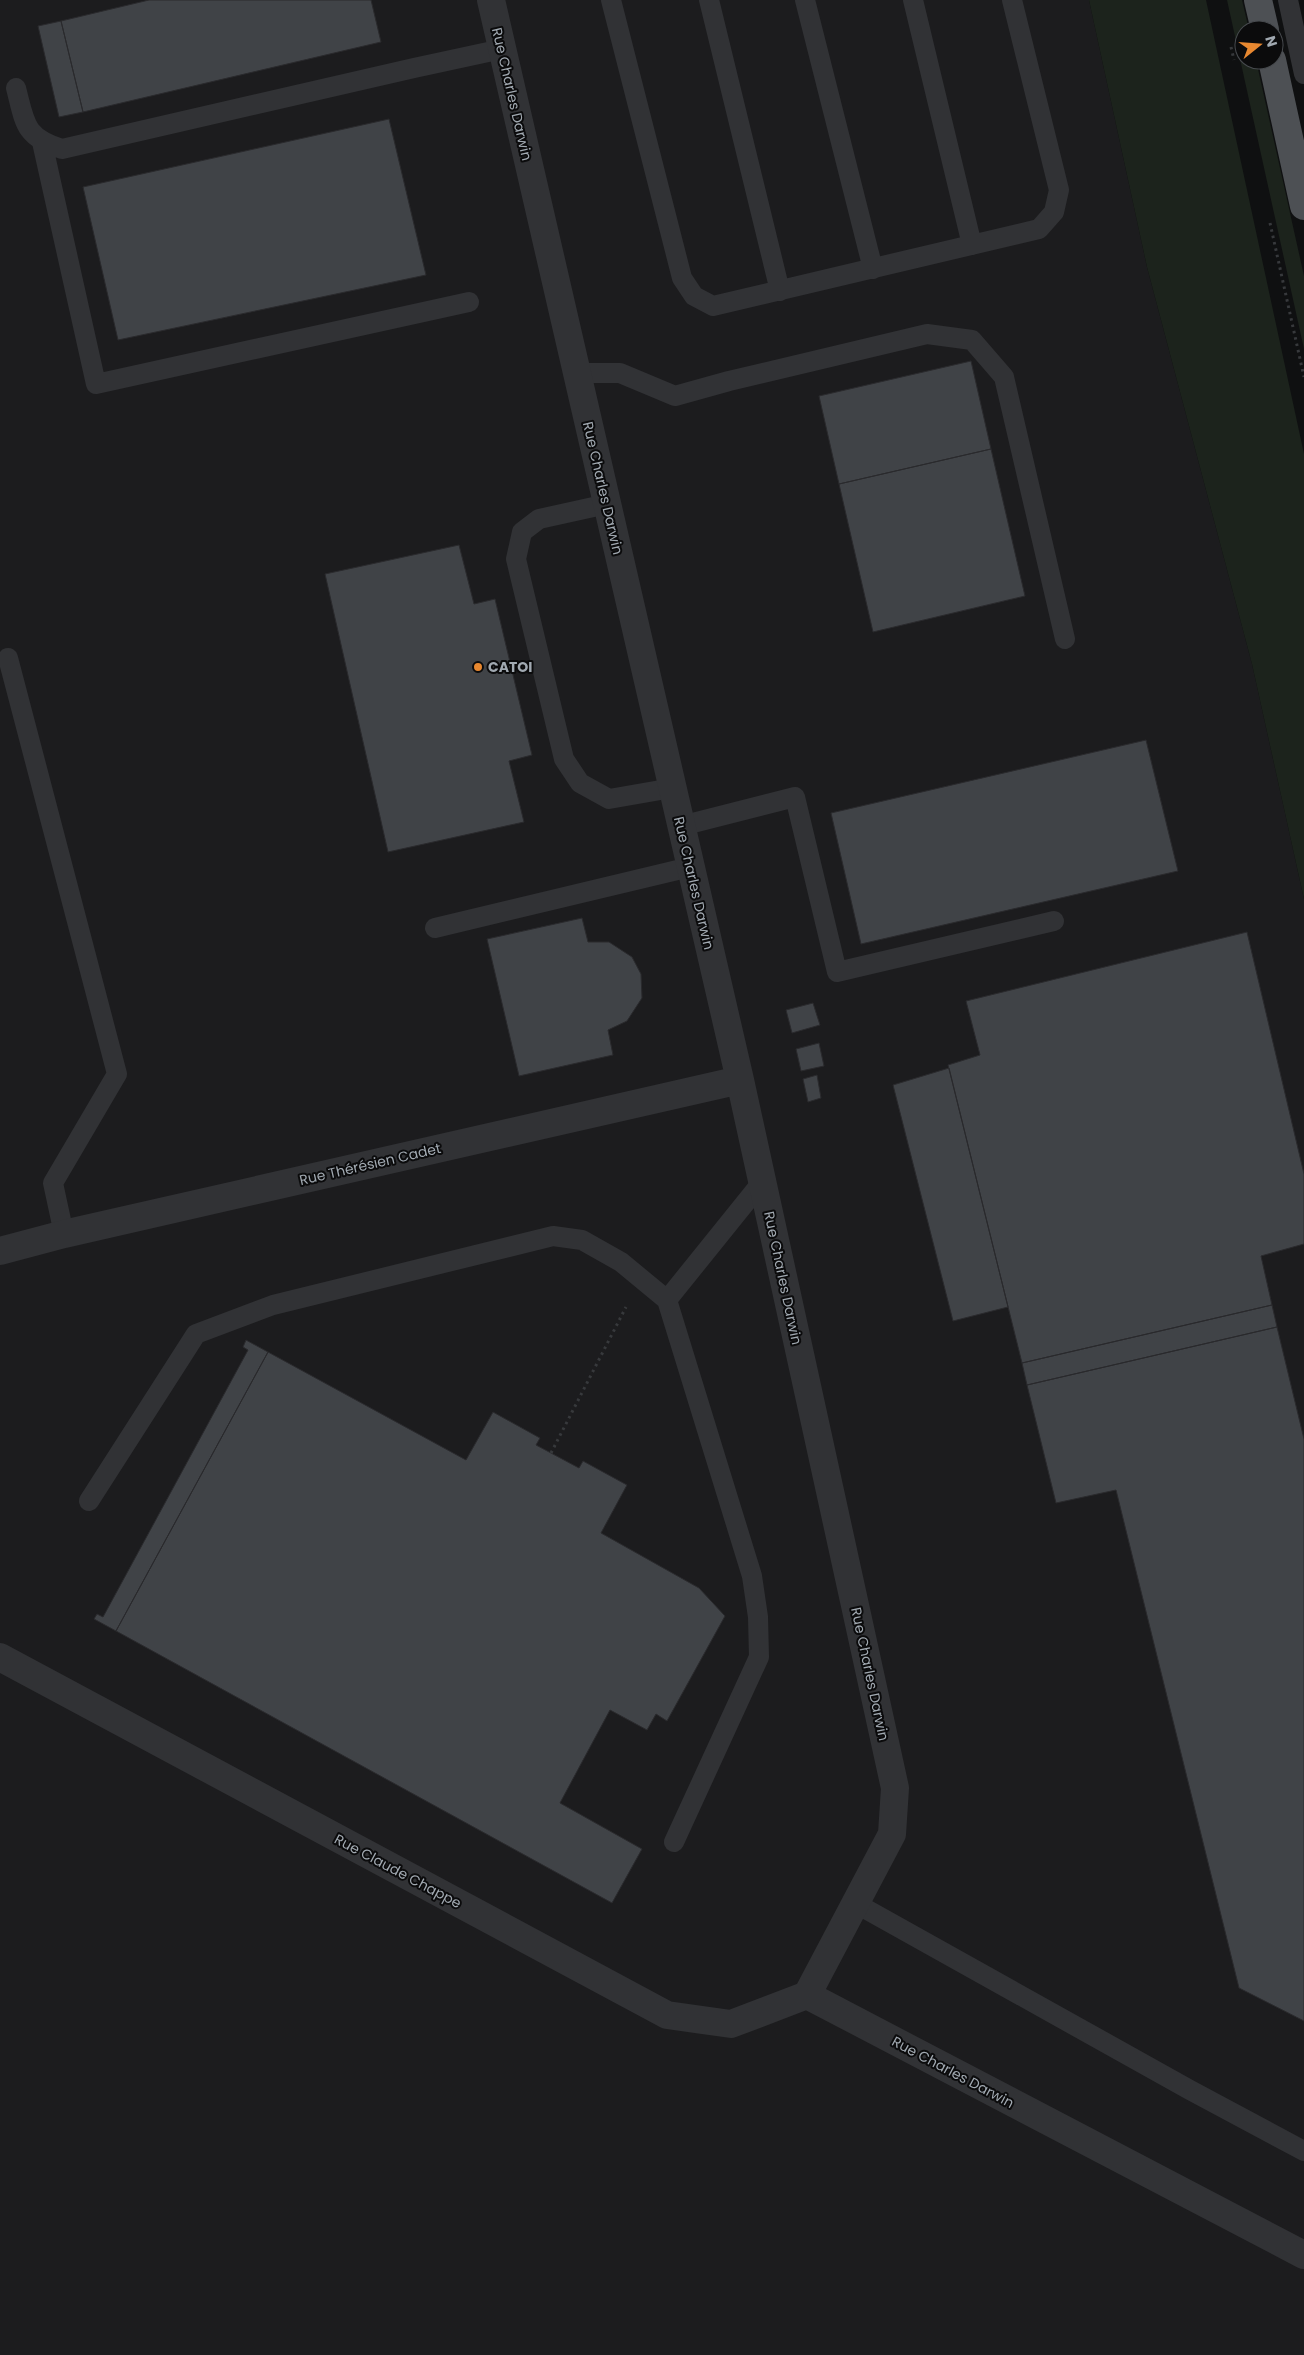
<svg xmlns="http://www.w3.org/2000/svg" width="1304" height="2355" viewBox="0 0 1304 2355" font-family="Poppins,sans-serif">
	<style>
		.built { fill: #1c1c1e }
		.green { fill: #1c231c }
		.building { fill: #404347; stroke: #2a2a2d }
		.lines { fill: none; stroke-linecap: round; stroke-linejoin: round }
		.path { stroke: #37393c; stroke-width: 3; stroke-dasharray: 2.5 4; stroke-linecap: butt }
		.service { stroke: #313235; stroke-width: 20 }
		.minor { stroke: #313235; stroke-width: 28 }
		.primary { stroke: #4d5054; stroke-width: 28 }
		.poi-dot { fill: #e88830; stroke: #0b0b0c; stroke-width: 2 }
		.labels { text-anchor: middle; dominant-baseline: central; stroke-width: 4; stroke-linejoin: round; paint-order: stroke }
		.street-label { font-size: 14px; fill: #a1a9b1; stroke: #0b0b0c }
		.poi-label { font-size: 14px; font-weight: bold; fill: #a1a9b1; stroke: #0b0b0c; text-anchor: start }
	</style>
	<rect width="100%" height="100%" fill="#0f1011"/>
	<path class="built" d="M0 0H1089L1147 267 1252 664 1304 899V2355H0Z"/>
	<path class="green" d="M1089 0H1206L1304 454V899L1252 664 1147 267Z
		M1227 0H1242L1249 30H1244V60H1256L1304 276V349Z"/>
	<path class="building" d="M149 0H371L381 42 83 112 61 21Z
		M61 21 83 112 59 117 38 26Z
		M389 119 426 275 118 340 83 187Z
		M971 361 991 449 839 484 819 396Z
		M991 449 1025 596 873 632 839 484Z
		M459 545 474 604 495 599 532 755 509 761 524 822 388 852 325 574Z
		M1146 740 1178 871 861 944 831 813Z
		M582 918 588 942H609L632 957 641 974 642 998 627 1021 608 1030 613 1055 519 1076 487 939Z
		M1247 932 1304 1174V1244L1261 1256 1272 1305 1022 1363 948 1065 980 1055 966 1001Z
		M813 1003 820 1025 792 1033 786 1010Z
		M819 1043 824 1066 801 1071 796 1049Z
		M949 1068 1008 1307 953 1321 893 1085Z
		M817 1075 821 1098 808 1102 803 1079Z
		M1272 1305 1277 1327 1027 1385 1022 1363Z
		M1277 1327 1304 1439V2021L1239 1988 1116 1490 1056 1503 1027 1385Z
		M246 1340 268 1352 116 1631 94 1619 97 1614 103 1617 248 1350 243 1347Z
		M268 1352 466 1460 493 1412 540 1438 536 1445 579 1468 583 1461 627 1485 601 1533 699 1588 725 1616 667 1721 656 1714 647 1730 610 1710 560 1803 642 1849 612 1903 116 1631Z"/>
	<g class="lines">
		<path class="path" d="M1231 47 1234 60
			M1270 223 1304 377
			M551 1453 626 1307"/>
		<path class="service" d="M611 0 682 278 694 296 713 306 1039 229 1054 212 1059 190 1012 0
			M709 0 780 291
			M805 0 873 269
			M913 0 972 245
			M1288 0 1304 74
			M16 88C25 123 24 137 62 149L414 68 502 49
			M42 142 96 384 469 302
			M576 373H620L675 396 729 381 927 334 972 340 1004 377 1065 639
			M607 504 539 519 522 532 516 559 564 759 580 783 609 799 672 788
			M8 658 117 1074 53 1183 64 1234
			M681 826 795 797 837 972 1054 921
			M435 928 690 867
			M667 1300 762 1182
			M89 1501 196 1334 273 1305 553 1236 582 1240 621 1262 667 1300 752 1576 758 1617 759 1657 674 1842
			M855 1903 1190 2090 1304 2151"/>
		<path class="minor" d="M491 0 740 1080 895 1788 892 1834 807 1995
			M0 1251 64 1234 740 1080
			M0 1657 667 2015 731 2024 807 1995
			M807 1995 1304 2255"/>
		<path class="primary" d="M1258 0 1265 30
			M1272 60 1304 206"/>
	</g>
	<circle class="poi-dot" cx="478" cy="667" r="5"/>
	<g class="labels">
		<g class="street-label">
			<text transform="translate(512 94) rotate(77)">Rue Charles Darwin</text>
			<text transform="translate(603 488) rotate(77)">Rue Charles Darwin</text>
			<text transform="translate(694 883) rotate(77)">Rue Charles Darwin</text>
			<text transform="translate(370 1164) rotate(-13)">Rue Thérésien Cadet</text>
			<text transform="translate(783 1278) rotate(78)">Rue Charles Darwin</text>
			<text transform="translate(870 1674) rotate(78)">Rue Charles Darwin</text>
			<text transform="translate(398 1871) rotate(28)">Rue Claude Chappe</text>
			<text transform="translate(953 2072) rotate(28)">Rue Charles Darwin</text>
		</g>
		<g class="poi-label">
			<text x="488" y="667">CATOI</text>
		</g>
	</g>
	<g transform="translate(1259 45) rotate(73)"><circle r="24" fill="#0b0b0c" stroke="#474a4e"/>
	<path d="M0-4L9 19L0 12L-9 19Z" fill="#e88830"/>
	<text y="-8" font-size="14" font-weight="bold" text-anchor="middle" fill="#a1a9b1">N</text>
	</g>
</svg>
